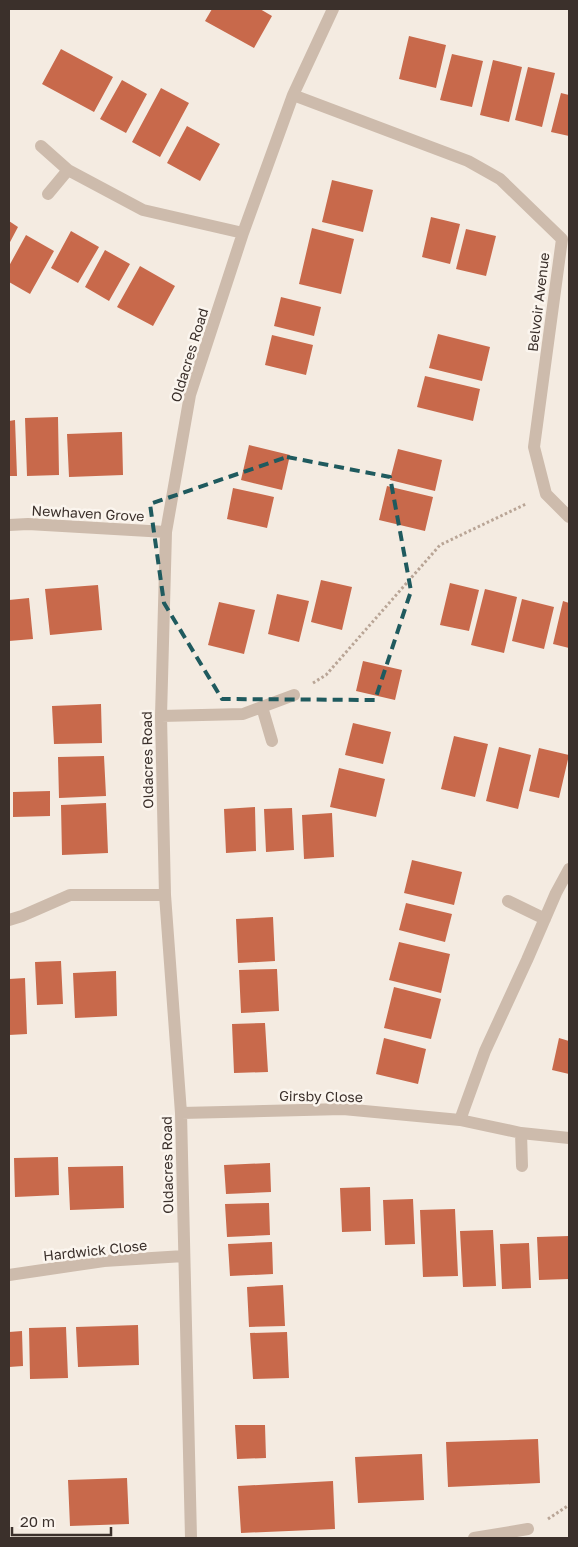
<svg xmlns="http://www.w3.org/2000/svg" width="578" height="1547" viewBox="0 0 578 1547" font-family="'Golos Text',sans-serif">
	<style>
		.building { fill: #c8694b }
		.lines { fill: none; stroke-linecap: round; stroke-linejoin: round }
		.path { stroke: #b9a596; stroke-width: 3; stroke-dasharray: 2.5 2.5; stroke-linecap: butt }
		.minor { stroke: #cdbbac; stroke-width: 12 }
		.marked { fill: none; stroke: #1f5a5e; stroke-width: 4; stroke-dasharray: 10 6; stroke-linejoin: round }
		.labels { text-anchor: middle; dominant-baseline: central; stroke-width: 5; stroke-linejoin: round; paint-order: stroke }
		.street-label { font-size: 14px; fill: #3b302b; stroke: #fbf5ee }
	</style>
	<rect width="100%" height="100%" fill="#f4ebe1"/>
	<path class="building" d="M212 9H260L272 16 254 48 205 21Z
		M409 36 446 45 436 88 399 79Z
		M61 49 113 77 94 112 42 84Z
		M452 54 483 61 472 107 440 100Z
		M493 60 522 67 509 122 480 115Z
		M528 67 555 73 542 127 515 120Z
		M122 80 147 94 126 133 100 119Z
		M161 88 189 103 160 157 132 142Z
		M561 93 569 95V136L551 132Z
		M187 126 220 144 200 181 167 163Z
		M332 180 373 190 363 232 322 222Z
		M431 217 460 224 450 264 422 257Z
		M9 221 18 227 9 244Z
		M312 228 354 239 341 294 299 284Z
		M466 229 496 236 486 276 456 269Z
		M71 231 99 247 78 283 51 268Z
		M26 235 54 251 30 294 9 282V266Z
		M105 250 130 264 109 301 85 287Z
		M140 266 175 286 153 326 117 307Z
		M281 297 321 307 314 336 274 326Z
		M438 334 490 347 482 381 429 368Z
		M272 335 313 345 306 375 265 365Z
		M425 376 480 389 473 421 417 407Z
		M58 417 59 475 27 476 25 418Z
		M15 420 17 476H9V421Z
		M122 432 123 475 69 477 67 434Z
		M249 445 290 455 282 490 241 480Z
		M398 449 442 460 435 491 390 480Z
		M387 486 433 497 425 531 379 520Z
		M233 488 274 497 267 528 227 519Z
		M321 580 352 587 342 630 311 622Z
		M450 583 479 590 469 631 440 625Z
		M98 585 102 630 50 635 45 589Z
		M485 589 517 597 504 653 471 645Z
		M277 594 309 601 299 642 268 634Z
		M29 598 33 639 9 641V600Z
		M522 599 554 607 544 649 512 641Z
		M563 601 569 603V648L553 644Z
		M219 602 255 610 244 654 208 645Z
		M363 661 402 670 395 700 356 691Z
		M101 704 102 743 54 744 52 706Z
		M353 723 391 732 383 764 345 755Z
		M454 736 488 744 475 797 441 789Z
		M499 747 531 755 518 809 486 801Z
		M539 748 569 755 559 798 529 791Z
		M104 756 106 796 59 798 58 757Z
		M339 768 385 779 376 817 330 807Z
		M50 791V816L13 817V792Z
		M106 803 108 853 62 855 61 805Z
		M255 807 256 851 226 853 224 809Z
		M292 808 294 850 266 852 264 809Z
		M332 813 334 857 304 859 302 815Z
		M412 860 462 872 454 905 404 893Z
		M406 903 452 914 445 942 399 930Z
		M273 917 275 961 238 963 236 919Z
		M399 942 450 954 441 993 389 980Z
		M61 961 63 1004 37 1005 35 962Z
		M277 969 279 1011 241 1013 239 970Z
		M116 971 117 1016 75 1018 73 973Z
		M25 978 27 1034 9 1035V979Z
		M394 987 441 999 431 1039 384 1028Z
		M265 1023 268 1072 234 1073 232 1024Z
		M384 1038 426 1049 418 1084 376 1074Z
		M559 1038 569 1041V1074L552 1070Z
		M58 1157 59 1195 15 1197 14 1158Z
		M270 1163 271 1192 226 1194 224 1165Z
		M123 1166 124 1208 70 1210 68 1167Z
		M370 1187 371 1231 342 1232 340 1188Z
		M413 1199 415 1244 385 1245 383 1200Z
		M269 1203 270 1235 227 1237 225 1204Z
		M455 1209 458 1276 423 1277 420 1210Z
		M493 1230 496 1286 463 1287 460 1231Z
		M569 1236V1279L539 1280 537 1237Z
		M272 1242 273 1274 230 1276 228 1244Z
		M529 1243 531 1288 502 1289 500 1244Z
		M283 1285 285 1326 249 1327 247 1287Z
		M138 1325 139 1365 78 1367 76 1327Z
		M66 1327 68 1378 30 1379 29 1328Z
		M22 1331 23 1366 9 1367V1332Z
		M287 1332 289 1378 253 1379 250 1333Z
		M235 1425H265L266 1458 237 1459Z
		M538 1439 540 1483 448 1487 446 1442Z
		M422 1454 424 1500 358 1503 355 1457Z
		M127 1478 129 1524 70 1526 68 1480Z
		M333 1481 335 1529 241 1533 238 1486Z"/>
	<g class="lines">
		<path class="path" d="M313 683 326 675 440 545 526 504
			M548 1519 569 1505"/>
		<path class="minor" d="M293 95 468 161 500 179 562 239 534 447 546 494 569 517
			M41 146 68 170 143 210 243 233
			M48 194 68 170
			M9 525 28 524 166 532
			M262 707 272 741
			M161 716 243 714 294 695
			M508 901 545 919
			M9 920 22 916 70 895H165
			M181 1113 343 1109 460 1120 521 1133 569 1138
			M460 1120 485 1051 527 960 556 893 569 869
			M521 1133 522 1166
			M9 1275 104 1261 184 1256
			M191 1538 181 1113 165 895 161 716 166 532 190 395 243 233 293 95 333 9
			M474 1538 528 1529"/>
	</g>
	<path class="marked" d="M287 457 390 477 411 591 375 700 222 699 164 603 150 504Z"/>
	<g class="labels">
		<g class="street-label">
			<text transform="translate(538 302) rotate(-83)">Belvoir Avenue</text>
			<text transform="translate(189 355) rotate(-73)">Oldacres Road</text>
			<text transform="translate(88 513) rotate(3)">Newhaven Grove</text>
			<text transform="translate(147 760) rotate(-91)">Oldacres Road</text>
			<text transform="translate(321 1096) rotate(1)">Girsby Close</text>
			<text transform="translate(167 1165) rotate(-91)">Oldacres Road</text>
			<text transform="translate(95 1250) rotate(-6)">Hardwick Close</text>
		</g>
	</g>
	<rect width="578" height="1547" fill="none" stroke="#3b302b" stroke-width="20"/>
	<path d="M12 1527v8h99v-8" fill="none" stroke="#3b302b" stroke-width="2.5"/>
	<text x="20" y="1527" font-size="15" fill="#3b302b" stroke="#fbf5ee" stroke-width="4" paint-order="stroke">20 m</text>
</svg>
